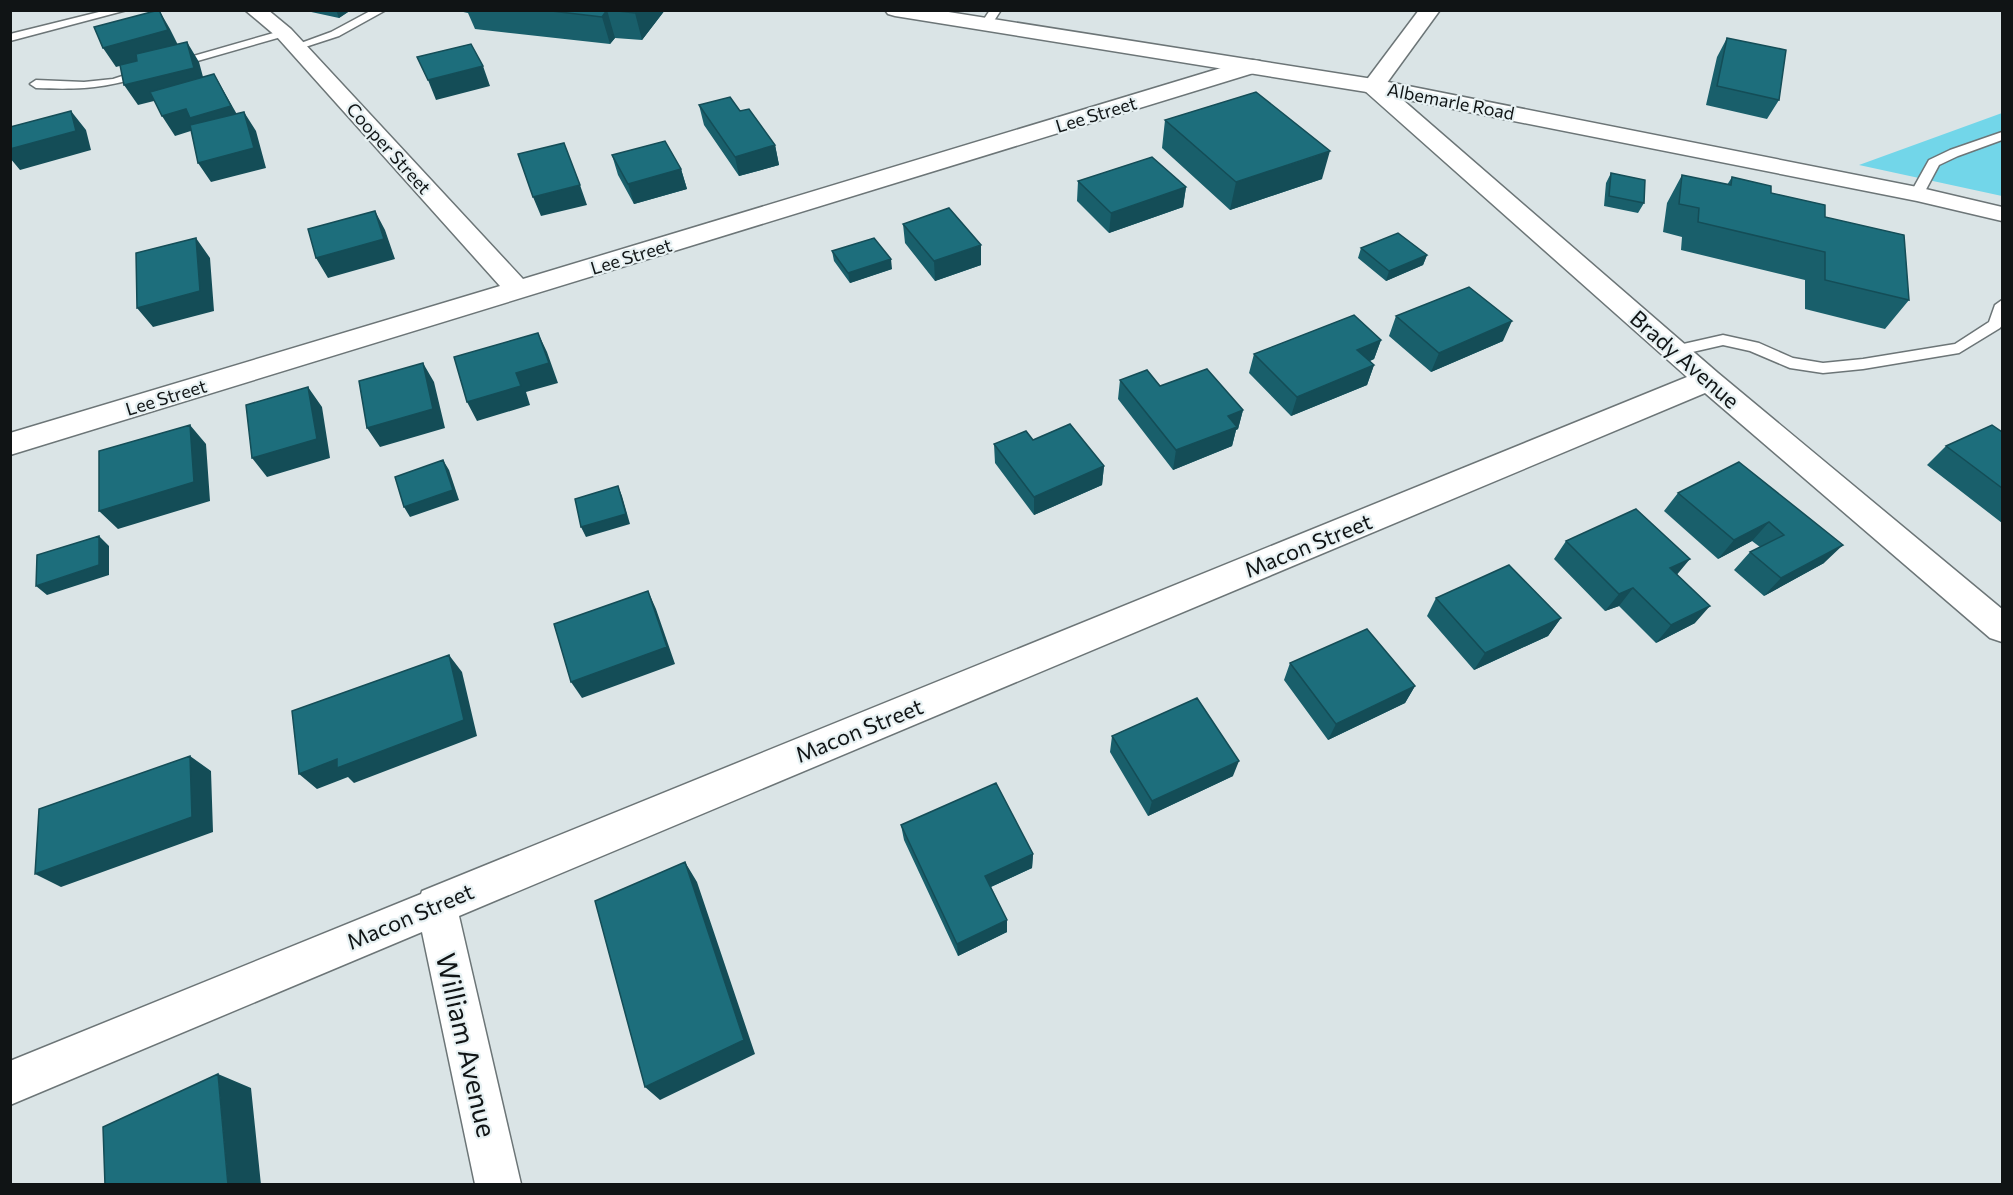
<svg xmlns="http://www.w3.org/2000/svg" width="2013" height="1195" viewBox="0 0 2013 1195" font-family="Commissioner,sans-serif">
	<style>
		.green { fill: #72d6e9 }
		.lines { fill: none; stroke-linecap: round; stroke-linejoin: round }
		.service-casing { stroke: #6c7577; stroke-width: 3 }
		.minor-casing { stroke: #6c7577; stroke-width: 3 }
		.tertiary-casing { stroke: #6c7577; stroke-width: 3 }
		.secondary-casing { stroke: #6c7577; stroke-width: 3 }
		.service { fill: #fff; fill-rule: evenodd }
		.minor { fill: #fff; fill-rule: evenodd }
		.tertiary { fill: #fff; fill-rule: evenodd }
		.secondary { fill: #fff; fill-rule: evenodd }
		.wall { fill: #195f6b }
		.shaded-wall { fill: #144d57 }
		.building { fill: #1d6e7c; stroke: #144d57; stroke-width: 1.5 }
		.labels { text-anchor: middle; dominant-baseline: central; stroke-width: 4.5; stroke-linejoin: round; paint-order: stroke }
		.far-street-label { font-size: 18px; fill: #101415; stroke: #e7f1f3 }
		.street-label { font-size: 22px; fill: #101415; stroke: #e7f1f3 }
		.near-street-label { font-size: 27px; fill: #101415; stroke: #e7f1f3 }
	</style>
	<rect width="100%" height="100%" fill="#dae4e6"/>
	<path class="green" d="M2002 113V196L1859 165Z"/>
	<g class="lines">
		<defs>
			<path id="service" d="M107 10H127L10 41V34Z
				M372 10H386L339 36 296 50 290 47 331 32Z
				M990 10H1001L990 27H982L980 25Z
				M284 30 290 33 288 35 173 68 167 65 169 63Z
				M147 68 151 70V74C106 88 83 90 36 88L30 84 36 80 84 82 113 79Z
				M2002 132V140L1958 156 1939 165 1922 197H1912L1910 194 1929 160 1950 150Z
				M2002 300V325L2000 328 1959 353 1863 369 1823 373 1790 368 1750 351 1723 345 1675 356 1667 351 1670 347 1723 335 1759 343 1793 358 1823 363 1863 359 1955 344 1989 322 1995 305Z"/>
			<path id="minor" d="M245 10H268L291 29 523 279 1244 61 1252 60 1260 61 1263 66 1260 71 10 455V433L500 286 277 37Z
				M1373 79 1381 81 1718 373 2002 609V642L1990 638 1705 393 459 916 521 1184H475L422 932 10 1105V1061L421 894 422 891 1687 377 1365 91 1362 86 1365 81Z"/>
			<path id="tertiary" d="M1419 10H1440L1381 91 1373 93 1365 91 1362 86Z"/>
			<path id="secondary" d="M885 10H936L1373 79 1917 187 2002 207V221L1917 201 1373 93 895 16 888 14Z"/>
		</defs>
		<use href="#service" class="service-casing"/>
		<use href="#minor" class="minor-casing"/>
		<use href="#tertiary" class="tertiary-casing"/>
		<use href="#secondary" class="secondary-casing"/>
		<use href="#service" class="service"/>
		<use href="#minor" class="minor"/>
		<use href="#tertiary" class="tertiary"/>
		<use href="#secondary" class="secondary"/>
	</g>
	<path class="wall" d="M302 10H351L339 18Z
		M454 10H665L642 40 615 38 610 44 475 29 468 13Z
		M1727 38 1779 100 1767 119 1706 105 1717 57Z
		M699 105 740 111 775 145 779 165 739 176 704 125Z
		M1165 120 1322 179 1230 210 1162 148Z
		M612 155 681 169 687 189 634 204 618 175Z
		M1611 173 1644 203 1638 213 1604 206 1606 183Z
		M1682 175 1727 185 1732 177 1825 217 1909 300 1885 329 1805 309V280L1681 250 1682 237 1663 232 1667 203Z
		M1078 181 1186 187 1183 207 1109 233 1077 201Z
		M903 224 981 265 935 281 905 243Z
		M1361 248 1427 255 1423 265 1386 281 1358 258Z
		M832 251 892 269 850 283 834 261Z
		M1396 316 1503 341 1431 372 1389 336Z
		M1381 340 1374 359 1370 361 1374 365 1367 385 1291 416 1249 373 1254 354Z
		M1120 380 1160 386 1243 410 1238 429 1236 430 1232 446 1173 470 1118 399Z
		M2002 432V523L1927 465 1946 446Z
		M1033 440 1104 466 1102 485 1034 515 995 463 994 444Z
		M1739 462 1824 563 1764 596 1734 570 1750 552 1760 547 1752 541 1718 559 1664 511 1678 493Z
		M1566 541 1677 574 1695 623 1656 643 1619 606 1605 611 1554 559Z
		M1436 598 1561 618 1548 636 1474 670 1427 616Z
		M1290 663 1415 686 1405 703 1328 740 1284 680Z
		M1112 736 1233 776 1148 816 1110 752Z
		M901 825 1033 854 1032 868 991 887 1007 920V932L958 956 904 840Z"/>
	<path class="shaded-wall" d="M159 10 170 29 180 49 116 67 103 48Z
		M336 10H351L339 18Z
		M607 10 615 38 610 44 602 17Z
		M637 10H665L642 40 635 13Z
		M187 42 199 62 206 88 138 105 124 85Z
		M483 66 490 86 436 100 428 80Z
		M214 74 243 125 197 129 175 136 162 116Z
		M71 111 86 130 91 150 20 170 10 158V149Z
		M244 112 256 131 266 168 211 182 198 163Z
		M775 145 779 165 739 176 735 157Z
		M1330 151 1322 179 1230 210 1236 182Z
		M681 169 687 189 634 204 628 184Z
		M580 185 587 205 541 216 533 197Z
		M1186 187 1183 207 1109 233 1111 213Z
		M375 211 385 230 395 259 328 278 316 258Z
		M196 238 210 258 214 311 153 327 137 308Z
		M981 245V265L935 281 934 261Z
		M1427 255 1423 265 1386 281 1389 271Z
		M891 259 892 269 850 283 848 273Z
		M1512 321 1503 341 1431 372 1439 353Z
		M538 333 547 352 558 383 526 392 530 405 477 421 467 402 516 373Z
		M1381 340 1374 359 1351 369 1357 350Z
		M423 363 434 382 445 428 380 447 367 428Z
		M1374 365 1367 385 1291 416 1297 397Z
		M308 387 322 407 330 458 267 477 252 458Z
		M1243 410 1238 429 1236 430 1232 446 1173 470 1176 450 1228 416Z
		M190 425 206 444 210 501 118 529 99 511Z
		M443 460 449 470 459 500 410 517 404 507Z
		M1104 466 1102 485 1034 515V497Z
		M618 486 622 496 630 524 586 537 581 527Z
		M1769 522 1752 541 1718 559 1734 540Z
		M99 536 109 546V575L47 595 36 586Z
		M1843 545 1824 563 1764 596 1781 578Z
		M1690 559 1675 577 1670 568Z
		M1633 588 1619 606 1605 611 1619 594Z
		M648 591 656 609 675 664 582 698 571 682Z
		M1710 606 1695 623 1656 643 1671 625Z
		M1561 618 1548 636 1474 670 1485 653Z
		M449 655 462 672 477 736 354 783 348 777 317 789 299 774Z
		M1415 686 1405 703 1328 740 1336 724Z
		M190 756 211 771 213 832 61 887 35 874Z
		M1239 761 1233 776 1148 816 1152 801Z
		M1033 854 1032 868 986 889 985 876Z
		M685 862 697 882 755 1054 660 1100 645 1087Z
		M1007 920V932L958 956 957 944Z
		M218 1074 251 1088 261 1185H228Z"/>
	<path class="building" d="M159 10 168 30 103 48 94 27Z
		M543 10H607L602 17Z
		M609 10H637L635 13Z
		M1727 38 1786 50 1779 100 1717 86Z
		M187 42 194 68 124 85 120 65 137 61 136 54Z
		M471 44 483 66 428 80 417 57Z
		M214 74 231 106 190 118 186 109 162 116 150 92Z
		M1256 92 1330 151 1236 182 1165 120Z
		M730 97 740 111 749 109 775 145 735 157 699 105Z
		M71 111 76 131 10 149V127Z
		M244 112 254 148 198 163 190 125Z
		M665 141 681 169 628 184 612 155Z
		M564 143 580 185 533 197 518 154Z
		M1152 157 1186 187 1111 213 1078 181Z
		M1611 173 1645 180 1644 203 1609 196Z
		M1682 175 1731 185 1732 177 1771 186V193L1825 205V217L1904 235 1909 300 1825 280V252L1698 222 1699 208 1679 204Z
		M949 208 981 245 934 261 903 224Z
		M375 211 384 239 316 258 308 229Z
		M1398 233 1427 255 1389 271 1361 248Z
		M196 238 200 291 137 308 136 253Z
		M874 238 891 259 848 273 832 251Z
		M1469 287 1512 321 1439 353 1396 316Z
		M1354 315 1381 340 1357 350 1374 365 1297 397 1254 354Z
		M538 333 549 363 516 373 521 386 467 402 454 357Z
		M423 363 433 409 367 428 359 381Z
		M1207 369 1243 410 1228 416 1237 427 1176 450 1120 380 1147 370 1160 386Z
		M308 387 317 439 252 458 246 405Z
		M1070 424 1104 466 1034 497 994 444 1026 431 1033 440Z
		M190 425 194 482 99 511V451Z
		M1992 425 2002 432V488L1946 446Z
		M443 460 453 490 404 507 395 477Z
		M1739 462 1843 545 1781 578 1750 552 1784 535 1769 522 1734 540 1678 493Z
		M618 486 626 514 581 527 575 499Z
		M1636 509 1690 559 1670 568 1710 606 1671 625 1633 588 1619 594 1566 541Z
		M99 536V565L36 586 37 555Z
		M1509 565 1561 618 1485 653 1436 598Z
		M648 591 667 647 571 682 554 624Z
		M1367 629 1415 686 1336 724 1290 663Z
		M449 655 464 720 337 768V759L299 774 292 711Z
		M1197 698 1239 761 1152 801 1112 736Z
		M190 756 192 817 35 874 39 809Z
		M996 783 1033 854 985 876 1007 920 957 944 901 825Z
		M685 862 744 1040 645 1087 595 901Z
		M218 1074 228 1185H105L103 1127Z"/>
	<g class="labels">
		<g class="far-street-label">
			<text transform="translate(1451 101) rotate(11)">Albemarle Road</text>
			<text transform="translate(1096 114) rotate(-17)">Lee Street</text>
			<text transform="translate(389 148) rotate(48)">Cooper Street</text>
			<text transform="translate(631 256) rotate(-17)">Lee Street</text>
			<text transform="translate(166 397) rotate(-17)">Lee Street</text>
		</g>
		<g class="street-label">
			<text transform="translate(1685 359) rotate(41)">Brady Avenue</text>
			<text transform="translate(1308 545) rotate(-22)">Macon Street</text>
			<text transform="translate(859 730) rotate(-22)">Macon Street</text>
			<text transform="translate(410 916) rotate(-23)">Macon Street</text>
		</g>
		<g class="near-street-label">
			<text transform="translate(467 1045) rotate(77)">William Avenue</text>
		</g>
	</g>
	<rect width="2013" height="1195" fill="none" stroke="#101415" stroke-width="24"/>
</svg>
